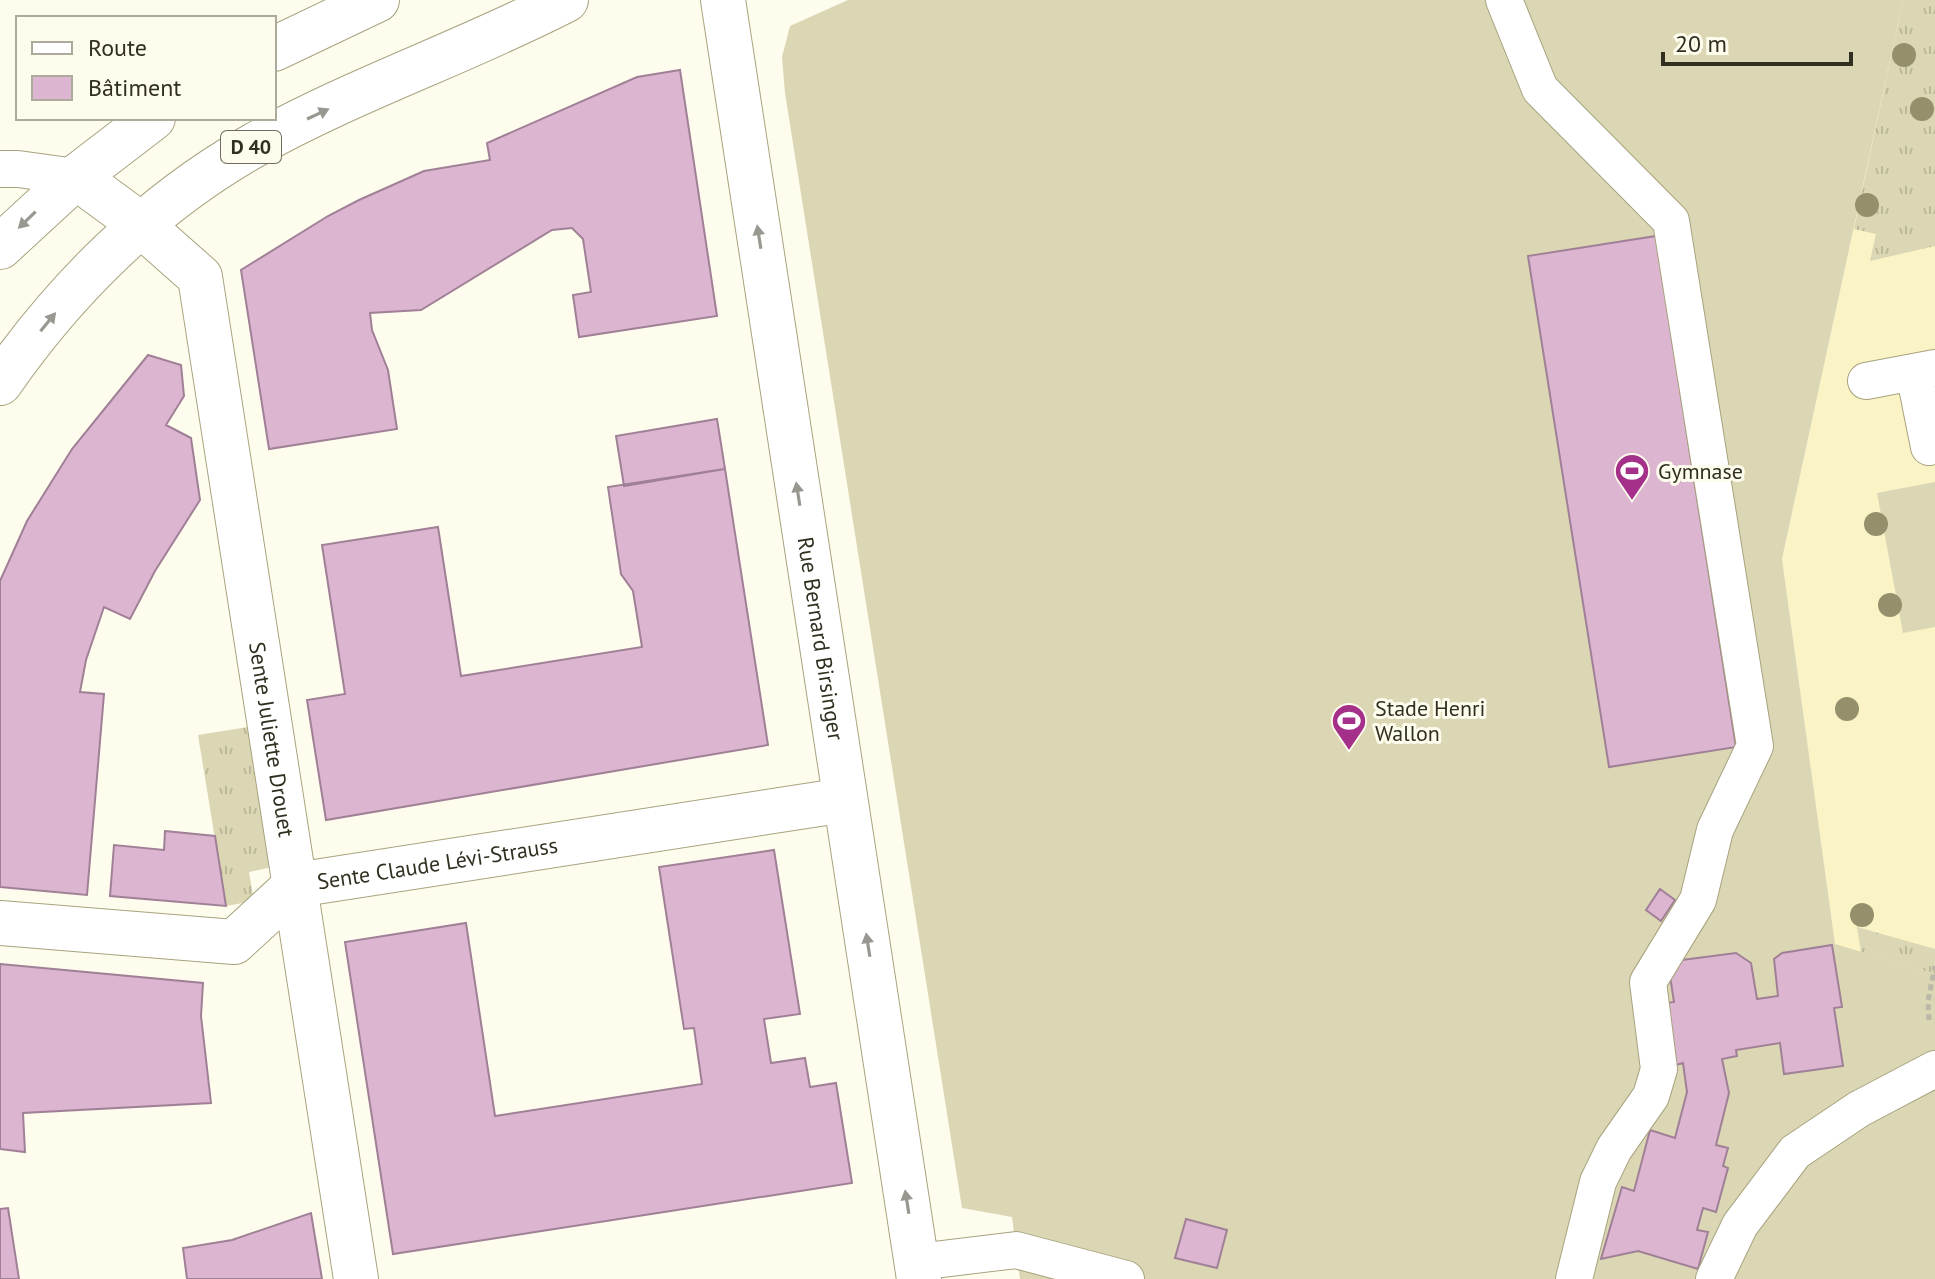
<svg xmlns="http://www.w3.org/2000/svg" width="1935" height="1279" viewBox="0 0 1935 1279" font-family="'PT Sans',sans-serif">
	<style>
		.built { fill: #faf3c5 }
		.grass { fill: url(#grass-tufts) }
		.pitch { fill: #dbd6b4 }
		.building { fill: #dcb5d0; stroke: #a08096; stroke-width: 2 }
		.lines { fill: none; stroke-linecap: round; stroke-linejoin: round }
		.service-casing { stroke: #a8a37f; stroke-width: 38 }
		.pedestrian-casing { stroke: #a8a37f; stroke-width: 46 }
		.minor-casing { stroke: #a8a37f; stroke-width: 46 }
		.primary-casing { stroke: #a8a37f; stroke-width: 46 }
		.path { stroke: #bab8a9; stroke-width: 5; stroke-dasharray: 6 4; stroke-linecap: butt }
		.service { stroke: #fff; stroke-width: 36 }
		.pedestrian { stroke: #fff; stroke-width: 44 }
		.minor { stroke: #fff; stroke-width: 44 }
		.primary { stroke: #fff; stroke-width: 44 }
		.tree { fill: #94906b }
		.oneway { fill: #989790 }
		.labels { text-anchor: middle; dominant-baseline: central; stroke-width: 6; stroke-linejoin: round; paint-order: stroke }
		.shield { fill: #fefced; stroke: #6e6c5e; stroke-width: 2 }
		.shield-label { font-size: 20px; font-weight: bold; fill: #312f20 }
		.poi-label { font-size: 22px; fill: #312f20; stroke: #fefced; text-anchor: start }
		.street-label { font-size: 22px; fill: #312f20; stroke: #fefced }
	</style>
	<defs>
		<pattern id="grass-tufts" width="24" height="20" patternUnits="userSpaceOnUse" patternTransform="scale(2)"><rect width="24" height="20" fill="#dbd6b4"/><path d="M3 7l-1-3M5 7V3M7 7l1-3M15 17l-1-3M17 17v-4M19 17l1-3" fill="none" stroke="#bcb89a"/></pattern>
	</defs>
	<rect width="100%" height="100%" fill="#fefced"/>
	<path class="built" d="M1903 0H1935V974L1835 945 1782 559Z"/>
	<path class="grass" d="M1903 0H1935V246L1870 261 1876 234 1854 229Z
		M248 727 272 867 249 872 254 901 226 906 198 735Z
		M1857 927 1935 949V974L1861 952Z"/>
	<path class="pitch" d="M848 0H1903L1782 559 1835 944 1935 974V1279H1020L1012 1217 962 1208 785 93 782 57 790 26Z
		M1935 482V627L1903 633 1877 493Z"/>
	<path class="building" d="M680 70 717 316 579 337 573 295 591 292 583 239 572 228 552 230 421 310 370 313 372 330 388 370 397 429 269 449 241 270 328 216 359 200 424 171 490 160 487 143 637 77Z
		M1656 236 1736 747 1609 767 1528 256Z
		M148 355 181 365 184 396 166 425 191 438 200 500 155 571 130 619 104 607 86 660 80 692 104 694 87 895 0 887V581L27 521 72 449Z
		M717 419 725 469 624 486 616 436Z
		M725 469 768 745 326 820 307 700 345 694 322 545 438 527 461 676 642 647 633 591 621 574 608 487Z
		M165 831 215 836 226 906 110 896 114 845 164 850Z
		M774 850 800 1014 764 1019 771 1063 805 1058 810 1087 836 1083 852 1183 393 1254 345 942 466 923 495 1116 702 1084 694 1028 684 1029 659 867Z
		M1660 889 1675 900 1661 921 1646 910Z
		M1832 945 1842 1007 1834 1008 1843 1066 1784 1074 1780 1043 1736 1050 1737 1056 1722 1059 1729 1093 1716 1145 1728 1148 1723 1166 1728 1168 1716 1212 1703 1208 1697 1230 1708 1232 1698 1269 1638 1251 1601 1259 1622 1187 1634 1191 1650 1130 1675 1138 1687 1092 1683 1063 1676 1065 1666 1003 1674 1002 1670 976 1682 960 1736 953 1751 963 1757 999 1778 996 1774 959 1782 953Z
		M0 964 203 983 201 1016 211 1103 23 1113 25 1152 0 1149Z
		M8 1208 19 1279H0V1209Z
		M311 1213 322 1279H187L183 1248 232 1240Z
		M1186 1219 1227 1230 1217 1268 1175 1258Z"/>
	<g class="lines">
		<defs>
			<path id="service" d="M1504 0 1540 89 1671 221 1755 746 1715 830 1698 900 1648 982 1659 1069 1651 1096 1614 1149 1598 1182 1574 1279
				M0 169H18L76 177
				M1914 372 1929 447
				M1866 381 1935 368
				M917 1262 1016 1250 1126 1279
				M1714 1279 1740 1225 1795 1152 1859 1109 1935 1069"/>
			<g id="pedestrian">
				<path id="s1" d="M140 224 200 277 356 1279"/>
				<path id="s2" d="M0 923 234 942 296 885 845 800"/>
			</g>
			<g id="minor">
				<path id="s3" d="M723 0 919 1279"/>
				<path d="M76 177 140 224"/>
			</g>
			<path id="primary" d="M274 49 377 0
				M0 247 76 177 153 118
				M0 383C65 289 151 204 251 147 352 90 463 53 566 0"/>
		</defs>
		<use href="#service" class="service-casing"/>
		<use href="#pedestrian" class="pedestrian-casing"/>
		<use href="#minor" class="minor-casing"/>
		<use href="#primary" class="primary-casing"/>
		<path class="path" d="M1929 1020 1928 1001 1935 966"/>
		<use href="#service" class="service"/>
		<use href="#pedestrian" class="pedestrian"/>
		<use href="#minor" class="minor"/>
		<use href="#primary" class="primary"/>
	</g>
	<g class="tree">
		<circle cx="1904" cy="55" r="12"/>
		<circle cx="1922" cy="109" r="12"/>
		<circle cx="1867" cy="205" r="12"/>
		<circle cx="1876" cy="524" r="12"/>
		<circle cx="1890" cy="605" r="12"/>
		<circle cx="1847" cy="709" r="12"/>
		<circle cx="1862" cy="915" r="12"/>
	</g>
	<defs><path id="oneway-solid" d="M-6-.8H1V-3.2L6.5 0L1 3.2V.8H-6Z" transform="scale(2)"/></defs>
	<g class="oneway">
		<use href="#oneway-solid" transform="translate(318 114) rotate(-25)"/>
		<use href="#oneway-solid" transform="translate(27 220) rotate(136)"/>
		<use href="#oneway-solid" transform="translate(759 237) rotate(-99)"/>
		<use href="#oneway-solid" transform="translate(48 322) rotate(-51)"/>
		<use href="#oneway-solid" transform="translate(798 494) rotate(-99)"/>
		<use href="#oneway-solid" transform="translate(868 945) rotate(-99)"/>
		<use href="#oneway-solid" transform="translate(907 1202) rotate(-99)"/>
	</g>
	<defs>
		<symbol id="stadium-pin" viewBox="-11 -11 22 30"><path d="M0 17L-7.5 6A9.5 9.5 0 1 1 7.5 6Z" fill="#a4308a" stroke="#fefced"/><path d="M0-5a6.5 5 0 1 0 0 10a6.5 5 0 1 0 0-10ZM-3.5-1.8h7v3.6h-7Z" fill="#fff"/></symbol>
	</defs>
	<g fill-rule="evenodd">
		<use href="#stadium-pin" x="1612" y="451" width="40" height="54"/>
		<use href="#stadium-pin" x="1329" y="701" width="40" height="54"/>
	</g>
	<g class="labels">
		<rect class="shield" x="221" y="131" width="60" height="32" rx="6"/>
		<g class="shield-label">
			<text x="251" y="147">D 40</text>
		</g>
		<g class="poi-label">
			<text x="1658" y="471">Gymnase</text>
			<text x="1375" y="708">Stade Henri<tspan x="1375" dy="25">Wallon</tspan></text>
		</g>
		<g class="street-label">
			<text stroke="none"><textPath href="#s3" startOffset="646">Rue Bernard Birsinger</textPath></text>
			<text stroke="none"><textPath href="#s1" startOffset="548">Sente Juliette Drouet</textPath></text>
			<text stroke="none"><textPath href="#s2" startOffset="462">Sente Claude Lévi-Strauss</textPath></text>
		</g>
	</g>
	<rect x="16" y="16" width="260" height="104" fill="#fefced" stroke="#acaa9b" stroke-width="2"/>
	<rect x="32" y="42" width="40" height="12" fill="#ffffff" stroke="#acaa9b" stroke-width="2"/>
	<text x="88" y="56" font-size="24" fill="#312f20">Route</text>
	<rect x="32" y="76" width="40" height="24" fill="#dcb5d0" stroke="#acaa9b" stroke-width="2"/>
	<text x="88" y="96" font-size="24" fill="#312f20">Bâtiment</text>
	<path d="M1663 52v12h188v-12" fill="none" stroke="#312f20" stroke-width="4"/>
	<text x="1675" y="52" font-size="24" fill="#312f20" stroke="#fefced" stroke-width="6" paint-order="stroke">20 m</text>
</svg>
